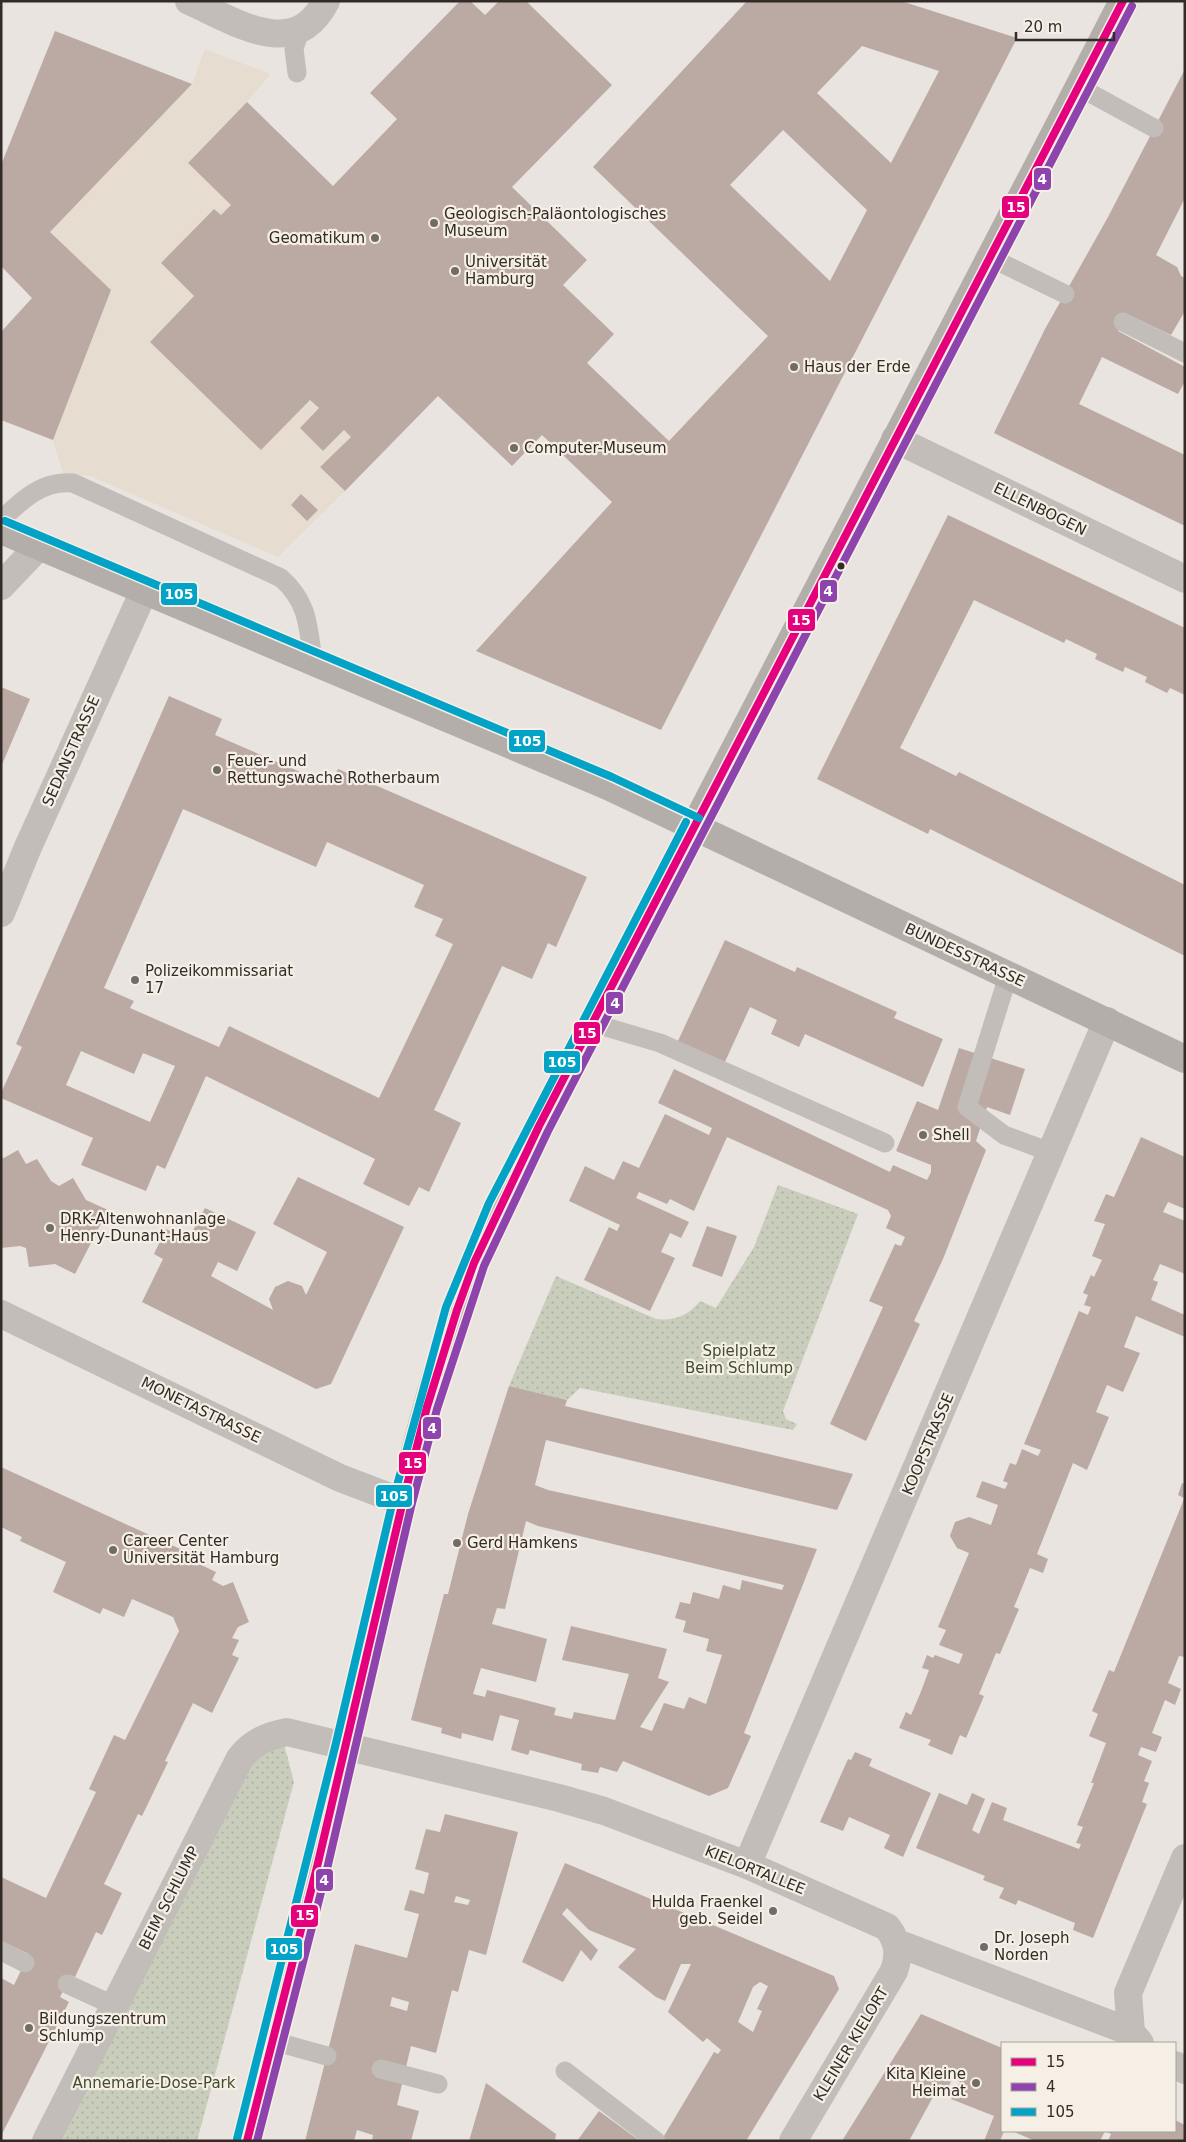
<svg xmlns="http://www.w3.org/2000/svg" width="1186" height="2142" viewBox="0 0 1186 2142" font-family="'DejaVu Sans',sans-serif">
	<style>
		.green { fill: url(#green-dots) }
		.plaza { fill: #e6ddd0 }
		.building { fill: #baaaa3; fill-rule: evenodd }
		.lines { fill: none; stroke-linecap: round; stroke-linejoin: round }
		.lane { stroke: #c2bdb8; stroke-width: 19 }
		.street { stroke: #c2bdb8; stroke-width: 28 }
		.secondary { stroke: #b3aea9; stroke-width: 28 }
		.bus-1-casing { stroke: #f6efe6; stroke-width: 11 }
		.bus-2-casing { stroke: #f6efe6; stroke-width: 11 }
		.bus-3-casing { stroke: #f6efe6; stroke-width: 11 }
		.bus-1 { stroke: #e5007d; stroke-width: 8 }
		.bus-2 { stroke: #8e44ad; stroke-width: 8 }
		.bus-3 { stroke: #02a3c6; stroke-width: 8 }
		.poi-dot { fill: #726c67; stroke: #f6efe6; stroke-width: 2 }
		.bus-dot { fill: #322b27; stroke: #f6efe6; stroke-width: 2 }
		.labels { text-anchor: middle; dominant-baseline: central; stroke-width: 4.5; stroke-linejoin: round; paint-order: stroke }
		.poi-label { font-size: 15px; fill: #322b27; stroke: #f6efe6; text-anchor: start }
		.street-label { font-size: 15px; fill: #322b27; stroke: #f6efe6 }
		.park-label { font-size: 15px; fill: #404c2e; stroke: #f6efe6 }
		.line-badge { stroke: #f6efe6; stroke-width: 2 }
		.badge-label { font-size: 14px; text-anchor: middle; font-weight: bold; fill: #fff }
	</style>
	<defs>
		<pattern id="green-dots" width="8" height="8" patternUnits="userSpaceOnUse" patternTransform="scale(1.25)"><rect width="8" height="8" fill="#c9cdbb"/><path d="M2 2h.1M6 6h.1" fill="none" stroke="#adb0a1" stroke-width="1.8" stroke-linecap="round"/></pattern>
	</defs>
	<rect width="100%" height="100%" fill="#e9e4df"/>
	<path class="green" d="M778 1185 858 1214 783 1411 786 1419 797 1424 793 1430 580 1388 567 1400 509 1386 556 1276 656 1319C675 1321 688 1316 700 1301L716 1308 754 1247Z
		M284 1744 294 1782 197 2141H62L253 1756Z"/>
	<path class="plaza" d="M205 49 270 74 247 102 188 163 231 205 221 215 214 209 161 263 194 296 150 342 261 449 310 400 319 408 300 428 323 451 344 430 351 437 321 467 345 491 278 557 90 476 63 474 53 440 111 290 50 232 192 84Z"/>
	<path class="building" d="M460 1H470L485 15 499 1H526L612 85 512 187 587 260 563 285 614 334 587 363 669 441 768 336 593 167 747 1H901L1017 38 661 730 476 651 612 502 542 435 512 466 438 396 345 491 320 467 351 437 344 430 323 451 300 428 319 408 310 400 261 450 150 342 194 296 161 263 214 209 221 215 231 205 188 163 247 102 333 186 397 119 370 93ZM862 46 939 71 891 163 817 93ZM783 130 867 210 830 281 730 185Z
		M55 31 192 84 50 232 111 290 53 440 1 420V332L32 298 1 266V165Z
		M1185 69V198L1156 255 1177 267 1181 276 1185 278V311L1171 335 1127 314 1118 331 1185 367V381L1178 394 1102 357 1079 404 1185 455V526L994 433 1045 329 1108 217Z
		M301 494 318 510 307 521 291 505Z
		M948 515 1185 628V695L1170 688 1167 693 1145 682 1147 677 1125 667 1123 672 1095 659 1097 654 1066 639 1064 643 974 600 900 748 956 776 959 772 1185 885V956L930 829 928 834 817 779Z
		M1 687 30 699 1 767Z
		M169 696 222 719 215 735 330 785 338 769 587 877 556 947 548 943 532 979 502 966 434 1110 461 1123 429 1192 419 1187 409 1206 363 1184 375 1159 206 1076 165 1169 157 1165 146 1191 81 1165 93 1138 1 1098V1093L22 1047 16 1044ZM183 809 316 867 327 842 424 885 414 907 443 919 435 936 453 944 379 1098 229 1026 219 1047 130 1008 134 1001 104 988ZM81 1051 134 1074 143 1053 175 1066 150 1122 66 1085Z
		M725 940 795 972 797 967 897 1012 894 1018 943 1039 923 1087 805 1034 799 1047 771 1034 777 1020 750 1007 724 1064 677 1043Z
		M959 1048 1025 1069 1010 1115 987 1107 976 1141 986 1150 943 1259 914 1321 920 1324 866 1441 830 1424 883 1307 869 1301 895 1244 901 1246 905 1237 886 1228 891 1216 888 1210 727 1137 694 1211 670 1199 667 1204 639 1192 636 1198 689 1222 681 1238 670 1233 661 1252 675 1258 650 1311 584 1280 609 1227 617 1231 620 1225 569 1201 585 1166 614 1180 623 1161 639 1168 665 1114 709 1135 712 1128 658 1103 674 1069 890 1172 893 1165 927 1180 931 1172V1165L896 1151 917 1101 938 1110Z
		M1141 1137 1185 1157V1209L1168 1202 1163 1212 1185 1221V1274L1160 1264 1153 1280 1158 1282 1151 1300 1185 1315V1337L1136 1316 1124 1347 1140 1353 1123 1392 1107 1385 1096 1412 1109 1417 1087 1470 1073 1463 1037 1554 1048 1559 1043 1573 1030 1568 1014 1607 1019 1609 1000 1654 996 1653 979 1694 984 1696 966 1738 960 1735 952 1755 928 1745 931 1740 899 1728 906 1712 911 1715 920 1694 929 1670 922 1668 927 1655 933 1658 935 1655 959 1664 963 1654 939 1645 946 1630 938 1627 969 1553 957 1548 950 1536 955 1522 969 1517 991 1525 998 1505 976 1497 982 1481 1005 1489 1008 1483 1003 1481 1010 1463 1016 1465 1022 1449 1038 1456 1041 1450 1024 1444 1079 1311 1088 1315 1091 1307 1084 1305 1088 1295 1083 1293 1091 1275 1094 1277 1102 1260 1092 1256 1105 1224 1094 1221 1106 1194 1114 1197Z
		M18 1150 26 1164 37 1159 51 1181 59 1186 73 1178 86 1200 108 1210 75 1274 55 1264 29 1267 26 1248 20 1246 1 1248V1157L4 1158Z
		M298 1177 404 1227 331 1384 316 1389 142 1302 163 1259 154 1254 166 1229 188 1240 205 1208 256 1232 237 1271 218 1262 211 1276 273 1310 269 1299 275 1287 288 1281 302 1286 306 1295 327 1252 273 1224Z
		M707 1226 737 1236 722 1277 692 1266Z
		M509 1386 567 1400 565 1406 853 1474 837 1510 546 1440 535 1485 548 1490 817 1549 744 1733 751 1736 728 1788 709 1796 623 1761 617 1772 600 1767 598 1773 581 1770 582 1764 530 1750 528 1755 511 1750 519 1720 500 1715 493 1741 462 1733 461 1739 441 1733 442 1728 411 1720 444 1594H448L468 1514ZM526 1521 538 1526 784 1585 782 1590 742 1580 740 1590 723 1585 719 1599 693 1592 690 1604 680 1602 675 1618 686 1621 683 1632 709 1639 706 1651 722 1655 706 1704 689 1697 684 1709 664 1703 652 1731 640 1727 669 1682 658 1678 667 1649 571 1626 562 1660 629 1674 615 1720 574 1712 572 1719 554 1715 556 1708 487 1690 485 1697 473 1694 481 1668 536 1682 547 1639 492 1624 497 1608 505 1609Z
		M1 1467 202 1559 199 1564 216 1572 212 1580 223 1586 233 1582 249 1622 238 1627 232 1638 239 1640 232 1655 239 1658 212 1713 193 1703 165 1761 168 1762 142 1816 138 1814 104 1884 122 1893 102 1935 96 1932 75 1977 71 1975 60 1997 69 2002 1 2136V1978L14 1985 29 1954 1 1941V1877L46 1898 96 1792 89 1789 114 1735 125 1740 179 1631 173 1617 132 1599 124 1617 103 1608 100 1614 53 1592 66 1562 20 1541 22 1537 1 1527Z
		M1182 1483 1185 1484V1657L1179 1656 1168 1683 1181 1689 1175 1705 1165 1700 1152 1733 1162 1737 1156 1752 1141 1747 1138 1755 1152 1761 1144 1781 1149 1783 1142 1802 1147 1804 1093 1938 1073 1930 1075 1923 1018 1900 1016 1905 999 1898 1004 1888 983 1880 985 1876 916 1848 939 1793 967 1805 972 1793 985 1799 972 1830 979 1834 992 1802 1007 1808 1003 1820 1079 1849 1081 1844 1076 1843 1083 1827 1077 1825 1094 1783H1091L1106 1743 1089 1736 1098 1714 1092 1711 1109 1670 1114 1672 1182 1504 1184 1498 1178 1495Z
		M855 1752 872 1759 869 1766 931 1793 903 1857 884 1848 890 1835 849 1817 843 1831 820 1822 848 1759 851 1760Z
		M445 1814 518 1832 486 1955 469 1950 458 1992 452 1990 436 2053 411 2046 397 2105 419 2111 411 2141H372L373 2135 357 2130 354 2141H305L355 1944 407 1958 419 1914 404 1910 410 1890 424 1894 429 1873 415 1869 426 1829 440 1832ZM456 1896 470 1900 468 1905 454 1902ZM392 1997 409 2002 407 2011 390 2006Z
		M565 1863 834 1976 839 1989 746 2141H661L714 2052 718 2054 721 2050 707 2038 703 2042 668 2012 691 1964H681L665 2001 656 1997 618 1967 636 1949 589 1930 567 1908 562 1914 598 1950 591 1961 581 1950 563 1982 522 1962ZM760 1982 768 1986 757 2009 762 2011 753 2032 738 2022 753 1987Z
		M921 2014 1002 2048V2131H1004L1000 2141H984L994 2116 951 2099 960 2082 953 2077 948 2088 940 2084 909 2141H842Z
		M486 2083 556 2134 555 2141H469Z
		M599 2111 640 2141H577Z
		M1175 2120 1185 2125V2141H1108L1111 2134 1105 2131H1175Z
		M1012 2131H1105L1100 2141H1035Z"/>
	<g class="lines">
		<path class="lane" d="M297 73 294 49 300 30
			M1079 87 1154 128
			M991 258 1065 294
			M1123 322 1185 353
			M1 520C22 500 42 480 73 483L281 578C309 603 308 627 313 661
			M1008 976 967 1107 1004 1135 1050 1152
			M592 1023 660 1043 885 1143
			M1 1951 25 1963
			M67 1984 115 2006
			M273 2041 327 2056
			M381 2069 438 2084
			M565 2071 656 2141"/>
		<path class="street" d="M189 1C235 21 294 63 326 1
			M895 439 1185 579
			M1 586 39 546
			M1 913 28 847 144 591
			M1 1314 340 1478 403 1502
			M747 1865 1107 1021
			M897 1943 1131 2032 1140 2043
			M1131 2032 1128 1993 1185 1858
			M1175 2065 1185 2070
			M46 2141 240 1758C253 1742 267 1736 287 1732L559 1798 604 1811 747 1865 887 1927C898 1941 900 1954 894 1971L793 2141"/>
		<path class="secondary" d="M1 530 608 786 1185 1059
			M247 2141C286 1995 322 1849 356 1702 387 1572 413 1437 457 1310 478 1246 509 1186 539 1126 733 751 930 377 1123 1"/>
		<defs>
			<path id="bus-1" d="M247 2141 317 1867 402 1505 427 1407 457 1310 474 1263 539 1126 1123 1"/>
			<path id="bus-2" d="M257 2141 327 1869 411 1507 437 1409 484 1266 548 1131 1132 6"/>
			<path id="bus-3" d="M5 521 612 777 699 818
				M237 2139 336 1743 393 1500 446 1307 489 1203 686 822"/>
		</defs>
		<use href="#bus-1" class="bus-1-casing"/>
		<use href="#bus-2" class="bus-2-casing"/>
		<use href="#bus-3" class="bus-3-casing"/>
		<use href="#bus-1" class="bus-1"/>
		<use href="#bus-2" class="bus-2"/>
		<use href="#bus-3" class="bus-3"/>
	</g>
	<g class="poi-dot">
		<circle cx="434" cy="223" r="5"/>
		<circle cx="375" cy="238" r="5"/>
		<circle cx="455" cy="271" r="5"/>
		<circle cx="794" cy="367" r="5"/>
		<circle cx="514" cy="448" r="5"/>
		<circle cx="217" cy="770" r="5"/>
		<circle cx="135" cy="980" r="5"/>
		<circle cx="923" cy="1135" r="5"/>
		<circle cx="50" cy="1228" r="5"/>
		<circle cx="457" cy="1543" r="5"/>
		<circle cx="113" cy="1550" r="5"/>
		<circle cx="773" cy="1911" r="5"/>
		<circle cx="984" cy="1947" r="5"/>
		<circle cx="29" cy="2028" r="5"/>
		<circle cx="976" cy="2083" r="5"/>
	</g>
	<circle class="bus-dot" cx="841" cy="566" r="4.5"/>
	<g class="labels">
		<g class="poi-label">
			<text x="444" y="214">Geologisch-Paläontologisches<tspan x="444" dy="17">Museum</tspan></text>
			<text x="365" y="238" text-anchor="end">Geomatikum</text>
			<text x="465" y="262">Universität<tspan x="465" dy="17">Hamburg</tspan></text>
			<text x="804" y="367">Haus der Erde</text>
			<text x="524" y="448">Computer-Museum</text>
			<text x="227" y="761">Feuer- und<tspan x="227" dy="17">Rettungswache Rotherbaum</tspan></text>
			<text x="145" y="971">Polizeikommissariat<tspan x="145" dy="17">17</tspan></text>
			<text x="933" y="1135">Shell</text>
			<text x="60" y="1219">DRK-Altenwohnanlage<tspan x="60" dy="17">Henry-Dunant-Haus</tspan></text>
			<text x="123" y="1541">Career Center<tspan x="123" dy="17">Universität Hamburg</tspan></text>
			<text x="467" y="1543">Gerd Hamkens</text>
			<text x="763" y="1902" text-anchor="end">Hulda Fraenkel<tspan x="763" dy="17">geb. Seidel</tspan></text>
			<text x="994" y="1938">Dr. Joseph<tspan x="994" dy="17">Norden</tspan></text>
			<text x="39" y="2019">Bildungszentrum<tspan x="39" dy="17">Schlump</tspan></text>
			<text x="966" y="2074" text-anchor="end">Kita Kleine<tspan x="966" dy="17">Heimat</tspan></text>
		</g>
		<g class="street-label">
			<text transform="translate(1040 509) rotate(26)">ELLENBOGEN</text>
			<text transform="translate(71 751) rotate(-66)">SEDANSTRASSE</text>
			<text transform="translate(965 955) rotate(25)">BUNDESSTRASSE</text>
			<text transform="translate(201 1410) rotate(26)">MONETASTRASSE</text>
			<text transform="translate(928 1444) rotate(-67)">KOOPSTRASSE</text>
			<text transform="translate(755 1870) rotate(22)">KIELORTALLEE</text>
			<text transform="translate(169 1898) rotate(-63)">BEIM SCHLUMP</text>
			<text transform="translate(851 2044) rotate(-59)">KLEINER KIELORT</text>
		</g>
		<g class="park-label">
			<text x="739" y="1351">Spielplatz<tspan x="739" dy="17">Beim Schlump</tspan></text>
			<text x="154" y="2083">Annemarie-Dose-Park</text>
		</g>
	</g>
	<g class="line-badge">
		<rect x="1033" y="167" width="19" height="24" rx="5" fill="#8e44ad"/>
		<rect x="1001" y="195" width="29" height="24" rx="5" fill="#e5007d"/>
		<rect x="819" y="579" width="19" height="24" rx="5" fill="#8e44ad"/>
		<rect x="160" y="582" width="38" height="24" rx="5" fill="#02a3c6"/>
		<rect x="787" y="608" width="29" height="24" rx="5" fill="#e5007d"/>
		<rect x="508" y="729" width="38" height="24" rx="5" fill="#02a3c6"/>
		<rect x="605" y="991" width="19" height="24" rx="5" fill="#8e44ad"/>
		<rect x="573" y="1021" width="28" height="24" rx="5" fill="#e5007d"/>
		<rect x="543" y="1050" width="38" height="24" rx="5" fill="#02a3c6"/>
		<rect x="422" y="1416" width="20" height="24" rx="5" fill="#8e44ad"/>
		<rect x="398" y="1451" width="29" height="24" rx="5" fill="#e5007d"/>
		<rect x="375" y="1484" width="38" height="24" rx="5" fill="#02a3c6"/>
		<rect x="315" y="1868" width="19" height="24" rx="5" fill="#8e44ad"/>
		<rect x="290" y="1904" width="29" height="24" rx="5" fill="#e5007d"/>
		<rect x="265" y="1937" width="38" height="24" rx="5" fill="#02a3c6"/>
	</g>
	<g class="badge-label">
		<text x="1042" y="184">4</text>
		<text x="1016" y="212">15</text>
		<text x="828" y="596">4</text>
		<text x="179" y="599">105</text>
		<text x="801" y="625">15</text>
		<text x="527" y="746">105</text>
		<text x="615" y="1008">4</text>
		<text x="587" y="1038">15</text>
		<text x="562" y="1067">105</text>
		<text x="432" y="1433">4</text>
		<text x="413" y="1468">15</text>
		<text x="394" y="1501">105</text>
		<text x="324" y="1885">4</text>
		<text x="305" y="1920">15</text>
		<text x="284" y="1954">105</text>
	</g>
	<rect width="1186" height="2142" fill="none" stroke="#322b27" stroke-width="5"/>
	<rect x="1001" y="2042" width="175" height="90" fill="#f6efe6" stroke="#a8a19a"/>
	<rect x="1011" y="2058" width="25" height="8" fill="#e5007d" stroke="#a8a19a"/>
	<text x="1046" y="2067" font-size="15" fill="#322b27">15</text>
	<rect x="1011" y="2083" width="25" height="8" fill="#8e44ad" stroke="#a8a19a"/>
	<text x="1046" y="2092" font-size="15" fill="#322b27">4</text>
	<rect x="1011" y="2108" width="25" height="8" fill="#02a3c6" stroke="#a8a19a"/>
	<text x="1046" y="2117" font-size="15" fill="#322b27">105</text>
	<path d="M1016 32v8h98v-8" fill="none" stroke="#322b27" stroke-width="2.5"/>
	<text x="1024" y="32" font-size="15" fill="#322b27" stroke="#f6efe6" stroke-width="4" paint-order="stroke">20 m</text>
</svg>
